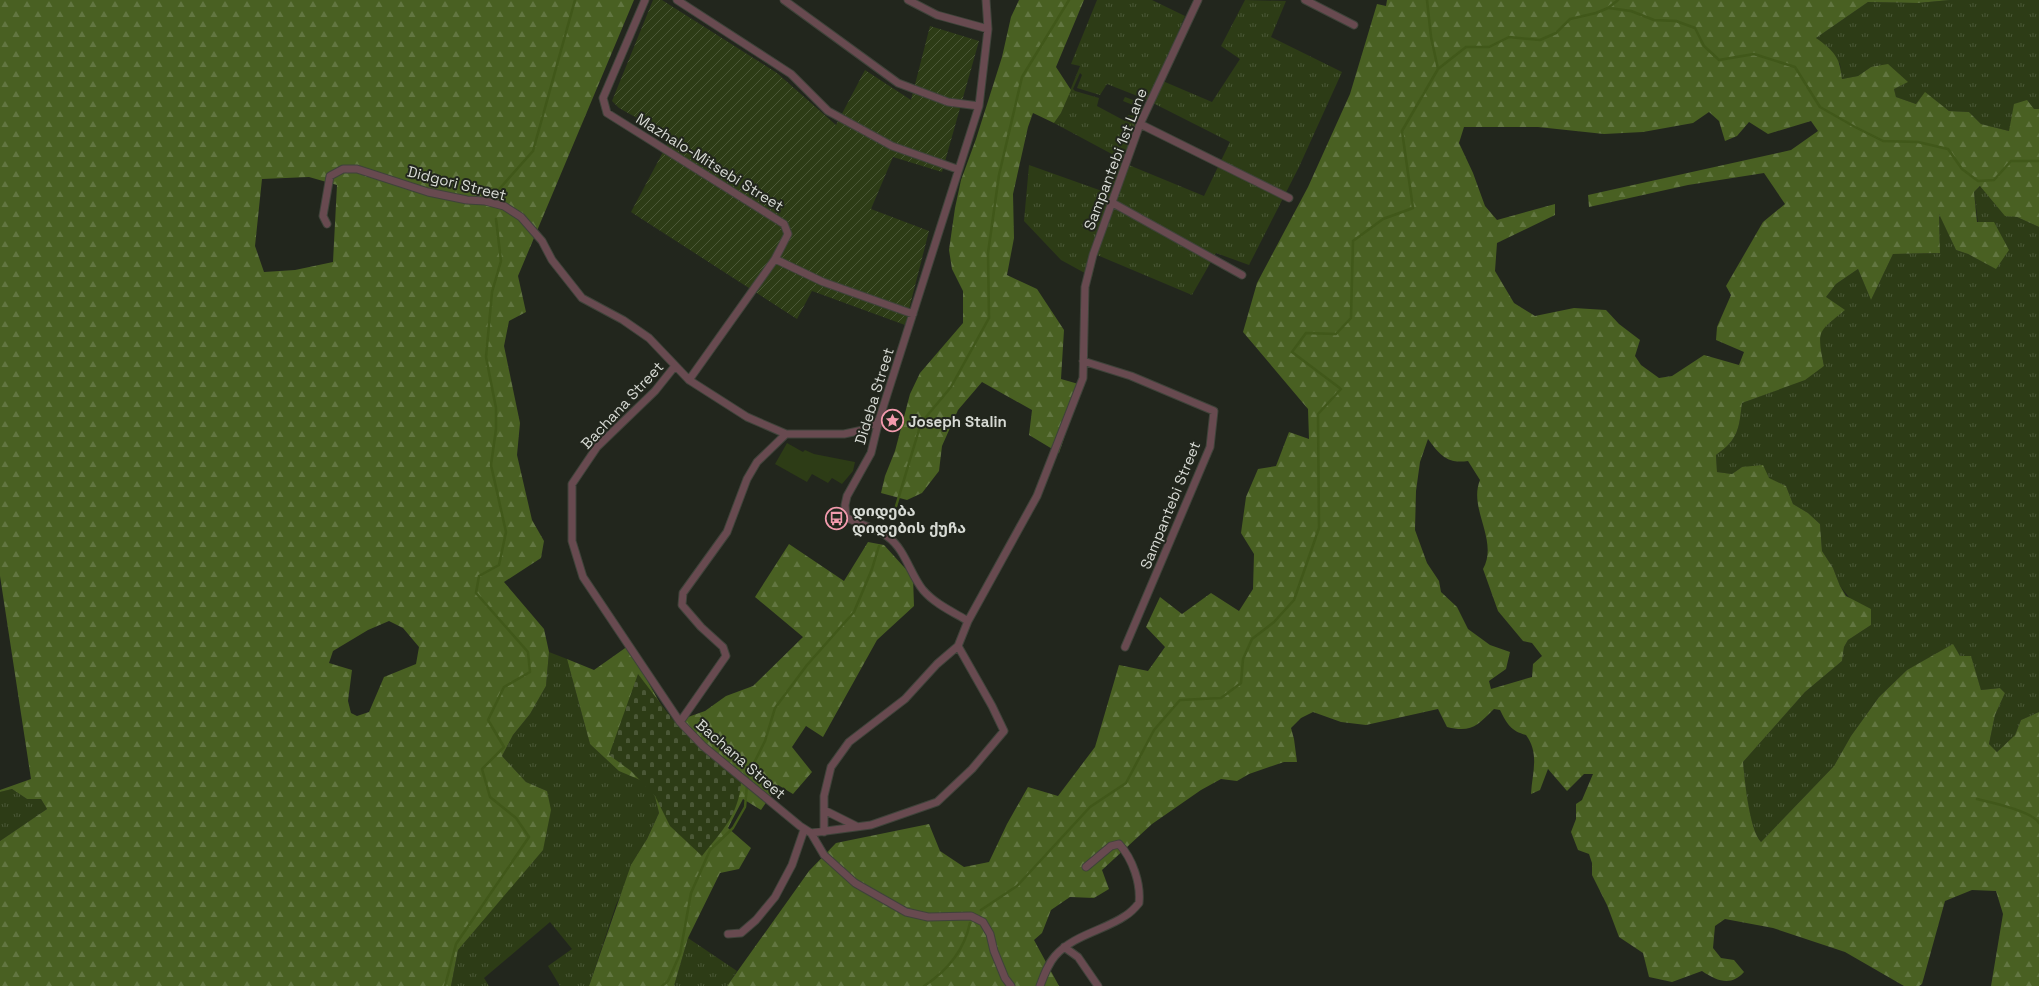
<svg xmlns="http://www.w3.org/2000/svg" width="2039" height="986" viewBox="0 0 2039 986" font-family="'Space Grotesk','Noto Sans Georgian',sans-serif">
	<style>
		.grass { fill: url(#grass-tufts) }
		.forest { fill: url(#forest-firs); fill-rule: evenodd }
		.cemetery { fill: url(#cemetery-stones) }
		.park { fill: #2d3c16 }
		.garden { fill: url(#garden-furrows) }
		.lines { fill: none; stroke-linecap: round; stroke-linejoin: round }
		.stream { stroke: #41581a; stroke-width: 2.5 }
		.minor-casing { stroke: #3f433a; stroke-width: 9 }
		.minor { stroke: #684a50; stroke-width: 7 }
		.labels { text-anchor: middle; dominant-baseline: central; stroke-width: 4; stroke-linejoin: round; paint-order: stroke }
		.street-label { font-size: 15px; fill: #d7dad4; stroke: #22261d }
		.poi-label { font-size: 15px; font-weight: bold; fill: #d7dad4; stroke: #22261d; text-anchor: start }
	</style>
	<defs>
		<pattern id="grass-tufts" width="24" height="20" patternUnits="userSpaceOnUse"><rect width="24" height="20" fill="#2d3c16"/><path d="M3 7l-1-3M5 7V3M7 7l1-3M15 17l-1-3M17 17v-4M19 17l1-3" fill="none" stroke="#4b5837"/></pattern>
		<pattern id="forest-firs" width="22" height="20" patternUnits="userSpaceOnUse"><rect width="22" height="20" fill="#496022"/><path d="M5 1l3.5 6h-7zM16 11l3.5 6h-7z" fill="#627641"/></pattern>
		<pattern id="cemetery-stones" width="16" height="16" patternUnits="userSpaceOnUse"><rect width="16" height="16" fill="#2d3c16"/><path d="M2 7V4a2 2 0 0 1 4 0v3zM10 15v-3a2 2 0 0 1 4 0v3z" fill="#4b5837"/></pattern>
		<pattern id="garden-furrows" width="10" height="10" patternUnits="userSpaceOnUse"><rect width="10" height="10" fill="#2d3c16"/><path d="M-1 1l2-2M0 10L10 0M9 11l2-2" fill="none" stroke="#4b5837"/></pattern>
	</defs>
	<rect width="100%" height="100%" fill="#22261d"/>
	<path class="grass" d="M1097 0H1152L1185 16 1158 79 1212 102 1240 59 1221 46 1245 0 1286 1 1271 37 1342 72 1299 167 1249 265 1216 253 1192 295 1097 255 1092 277 1061 260 1024 221 1029 165 1102 191 1119 161 1204 196 1230 142 1145 99 1107 84 1100 95 1077 88 1082 75 1080 73 1073 89 1075 91 1099 98 1097 106 1125 121 1128 115 1136 116 1137 113 1132 108 1133 105 1123 101 1125 97 1141 103 1144 107 1123 160 1054 123 1061 113 1080 66 1071 64Z
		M1950 0H2039V109H2034L2009 131 1981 124 1969 112 1949 111 1925 93 1916 104 1896 97 1894 89 1907 82 1871 67 1858 76 1842 79 1840 64 1816 38 1868 2 1918 3Z
		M1981 186 2005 215 2017 217 2039 227V712L2021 720 2015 735 1997 752 1989 744 1995 715 2005 693 2000 688 1981 690 1971 657 1960 656 1953 645 1907 670 1879 697 1851 736 1834 766 1761 842C1748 824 1745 784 1743 762L1805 692 1842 661 1844 647 1848 640 1871 625 1840 586 1833 568 1822 551 1820 524 1808 513 1793 504 1786 486 1742 467 1732 474 1717 472 1716 455C1739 439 1739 428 1742 403L1772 392 1824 366 1819 339 1826 297 1836 284 1858 269 1871 300 1893 254 1940 253 1939 213 1956 250 1968 254 1996 268 1978 223 1974 192Z
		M549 652 567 659 590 744 652 785 659 813 616 905 589 986H560L548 966 572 949 550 922 484 978 489 986H451L458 950 480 922 547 791 526 782 502 756 513 735 530 714 546 686Z
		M12 789 27 799H41L47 809 0 841V792Z
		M688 938 737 971 727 986H674Z"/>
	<path class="forest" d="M0 0H634L518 276 526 312 509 321 504 346 520 423 517 455 532 520 544 541 541 558 504 582 544 629 549 652 546 686 530 714 513 735 502 756 526 782 547 791 551 810 543 850 458 950 451 986H0V841L47 809 41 799H27L12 789 0 792V790L31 779 0 576ZM309 177 337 185 333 262 295 270 264 272 255 246 262 179ZM389 621 403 628 419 647 416 664 384 677 369 712 357 716 351 713 348 701 352 670 329 663 333 651 368 630Z
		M1019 0H1084L1056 67 1071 90 1061 113 1054 123 1033 113 1028 127 1013 194 1014 238 1007 275 1037 289 1064 330 1061 379 1082 385 1059 453 1029 435 1032 410 982 382 958 410 942 446 939 471 922 493 907 500 881 493 885 476 895 451 910 394 920 373 963 323V291L952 269 949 250 955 208 961 180 976 139 1002 57 1011 17Z
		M1387 0H1950L1918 3 1868 2 1816 38C1834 51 1840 57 1842 79L1858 76 1871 67 1888 64 1908 82 1894 89 1896 97 1916 104 1925 92 1949 111 1969 112 1981 124 2009 131 2014 104 2027 100 2034 109H2039V227L2017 217 2005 216 1980 186 1974 192 1977 222H1994L2009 250 1996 269 1968 254 1956 250 1939 214 1940 253 1893 254 1871 300 1858 269 1836 284 1826 297 1845 310C1817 333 1817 330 1824 366L1805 380 1742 403C1739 428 1739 439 1716 455L1717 472 1732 474 1742 467 1763 465 1769 478 1786 486 1793 504 1808 513 1820 524 1822 551 1833 568 1840 586 1846 596 1871 609V625L1848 640 1844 647 1842 661 1805 692 1743 762C1745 782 1749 828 1761 842L1834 766 1851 736 1879 697 1907 670 1953 644 1960 656H1971L1981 690 2000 688 2005 693 1995 715 1989 744 1997 752 2015 735 2021 720 2039 712V986H1991L2003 914 1996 891 1972 890 1945 901 1922 984 1919 986H1904L1845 952 1773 928 1725 919 1715 926 1713 948 1721 958 1734 960 1744 972C1732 986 1718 982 1702 971L1672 982 1649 977 1643 953 1619 937 1607 905 1592 875V863L1589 854 1578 850 1571 832 1576 819V804L1582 800 1593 774H1584L1567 791 1548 769 1540 790 1531 794C1532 773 1540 754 1526 735 1511 731 1507 724 1500 710L1494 709C1477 726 1471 733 1447 727L1438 709 1366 725 1341 722 1313 712 1301 718 1291 728 1294 739 1297 762H1284L1249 774 1237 781 1221 779 1201 790 1152 824 1102 870 1109 889 1094 898 1070 897 1051 910 1042 933 1034 940 1059 986H727L809 871 836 843 929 824 940 851 964 867 989 862 1007 824 1028 787 1058 796 1095 747 1119 665 1148 671 1165 647 1146 627 1160 597 1182 614 1211 593 1239 611 1253 589 1254 554 1241 533 1246 497 1258 469 1276 466 1289 432 1309 439 1308 409 1243 332 1257 283 1308 187 1350 94 1377 4 1386 6ZM1709 112 1719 121 1725 141 1737 136 1749 122 1768 134 1811 121 1818 131 1791 150 1588 195 1589 207 1688 185 1764 173 1785 204 1763 222 1726 286 1731 295 1717 327 1716 340 1744 352 1739 365 1704 355 1672 376 1659 378 1641 365 1635 356 1640 340 1619 324 1606 310 1574 308 1535 316 1514 303 1495 271 1497 243 1555 215V204L1497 220 1485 206 1473 173 1459 143 1464 127H1538L1604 134 1643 132 1693 123ZM1428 439C1440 455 1447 464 1468 461L1480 480C1468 509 1499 540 1483 569L1498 611 1523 641 1532 643 1542 656 1533 664 1532 677 1491 689 1489 681 1506 669 1510 652 1490 645 1468 629 1457 607 1441 592 1439 581 1427 563 1415 530 1416 491 1420 462Z
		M868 542 884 545 913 577 914 606 877 640 823 737 806 726 792 747 812 772 793 794 778 785 761 810 743 799 728 828 751 848 739 869 720 873 688 938 674 986H589L631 865 647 839 659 813 652 785 619 771 590 744 567 659 594 670 628 646 671 723 705 711 726 696 753 686 803 637 755 597 789 544 844 581Z"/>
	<path class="cemetery" d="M638 674 677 725 741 782C739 815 721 832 702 856L670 826 655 796 631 771 609 755Z"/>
	<path class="park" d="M787 443 803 452 805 450 814 454 855 462 853 471 842 484 832 478 828 483 812 474 807 482 775 464Z"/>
	<path class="garden" d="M653 0H662L777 73 836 125 865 70 911 100 930 26 979 41 942 172 893 157 871 209 929 231 905 325 812 291 797 319 631 212 671 137 619 108 612 101Z"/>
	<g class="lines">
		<path class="stream" d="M1427 0 1431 37 1438 69
			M1609 8 1631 11 1654 20 1676 21 1695 28 1704 46 1719 60 1754 54 1795 67 1820 107 1855 127 1883 141 1918 142 1948 149 1962 169 1978 181 1994 180 2011 161H2039
			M494 195 533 151 575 0
			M894 513 921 423 951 387 989 318 988 253 999 175 1022 77 1069 0
			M1977 799C1990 802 2033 811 2039 823
			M981 910 1017 886 1090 807 1126 783 1154 730 1180 700 1221 698 1241 683 1243 659 1252 639 1274 622 1294 600 1319 528 1318 414 1341 389 1292 352 1306 333 1336 334 1351 318 1353 241 1383 219 1413 208 1402 131 1438 69 1466 47H1489L1509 37 1540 40 1556 33 1570 19 1596 13 1608 8 1618 0
			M445 986 456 944 529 837 516 818 490 797 482 769 504 747 488 720 504 687 530 672 528 652 476 593 479 576 499 565 506 532 491 465 496 429V408L486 357 492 292 501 261 496 219
			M662 986 668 981 680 954 691 893 710 850 733 828 745 807 748 775 765 741 775 708 807 665 854 612 872 569 879 546
			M924 986C947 971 964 951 970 923"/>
		<defs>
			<path id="minor" d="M645 0 603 98 607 113 784 224 788 234 775 259 689 380
				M677 0 791 74 828 111 892 146 957 169
				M784 0 898 83 948 102 979 106
				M908 0 937 15 988 29
				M1305 0 1354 25
				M1140 124 1289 198
				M1111 202 1242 275
				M327 224 323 216 330 176 343 169H357L428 192 467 200 485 201 504 206 521 217 542 241 552 260 582 298 623 320 649 338 689 380 747 417 786 434H844L863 430 879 420
				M775 259 823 282 913 314
				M1083 361 1131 376 1214 411 1210 447 1125 647
				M675 366 655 391 597 447 572 484V541L583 577 680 722 703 746 800 826 811 833 824 855 855 883 906 912 928 917 971 916 983 922 990 934 994 951 1005 978 1011 986
				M968 621C953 612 935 604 923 590 910 574 905 549 888 537 875 527 859 525 846 517L845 505 847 496 871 453 879 420 979 106 988 29 986 0
				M680 722 726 656 723 647 701 627 682 605 683 593 727 532 747 479 757 462 786 434
				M824 810 856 826
				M824 832V796L831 767 849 742 905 699 937 664 958 646 968 621 1037 496 1083 378 1085 287 1093 255 1140 124 1198 0
				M811 833 871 825 937 802 972 769 1004 731 992 706 958 646
				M728 934 741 933 756 920 775 897 792 865 804 830
				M1064 947 1078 957 1098 986
				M1040 986C1044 975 1048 964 1055 956 1073 935 1105 930 1125 916 1130 913 1135 908 1139 903 1141 884 1133 859 1119 844L1111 846 1086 867"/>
		</defs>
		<use href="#minor" class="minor-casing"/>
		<use href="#minor" class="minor"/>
	</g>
	<defs>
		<symbol id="sight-ring" viewBox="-11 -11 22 22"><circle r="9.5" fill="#22261d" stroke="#f29aad" stroke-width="1.5"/><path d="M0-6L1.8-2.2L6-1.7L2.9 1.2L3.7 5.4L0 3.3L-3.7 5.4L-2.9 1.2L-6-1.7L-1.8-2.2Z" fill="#f29aad"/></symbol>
		<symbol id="bus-ring" viewBox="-11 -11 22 22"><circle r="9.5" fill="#22261d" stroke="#f29aad" stroke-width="1.5"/><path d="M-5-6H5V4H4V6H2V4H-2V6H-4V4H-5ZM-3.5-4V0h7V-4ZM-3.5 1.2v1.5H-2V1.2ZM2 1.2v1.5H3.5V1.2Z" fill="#f29aad"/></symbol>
	</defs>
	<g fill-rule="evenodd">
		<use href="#sight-ring" x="880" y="408" width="25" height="25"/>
		<use href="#bus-ring" x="824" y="506" width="25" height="25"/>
	</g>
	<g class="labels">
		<g class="street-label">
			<text transform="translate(1115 159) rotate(-69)">Sampantebi 1st Lane</text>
			<text transform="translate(710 162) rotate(32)">Mazhalo-Mitsebi Street</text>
			<text transform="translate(457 183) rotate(14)">Didgori Street</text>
			<text transform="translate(874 396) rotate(-73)">Dideba Street</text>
			<text transform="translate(622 405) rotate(-47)">Bachana Street</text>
			<text transform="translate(1170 505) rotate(-68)">Sampantebi Street</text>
			<text transform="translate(741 759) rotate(41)">Bachana Street</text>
		</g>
		<g class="poi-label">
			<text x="908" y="421">Joseph Stalin</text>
			<text x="852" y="510">დიდება<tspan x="852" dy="17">დიდების ქუჩა</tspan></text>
		</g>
	</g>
</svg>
